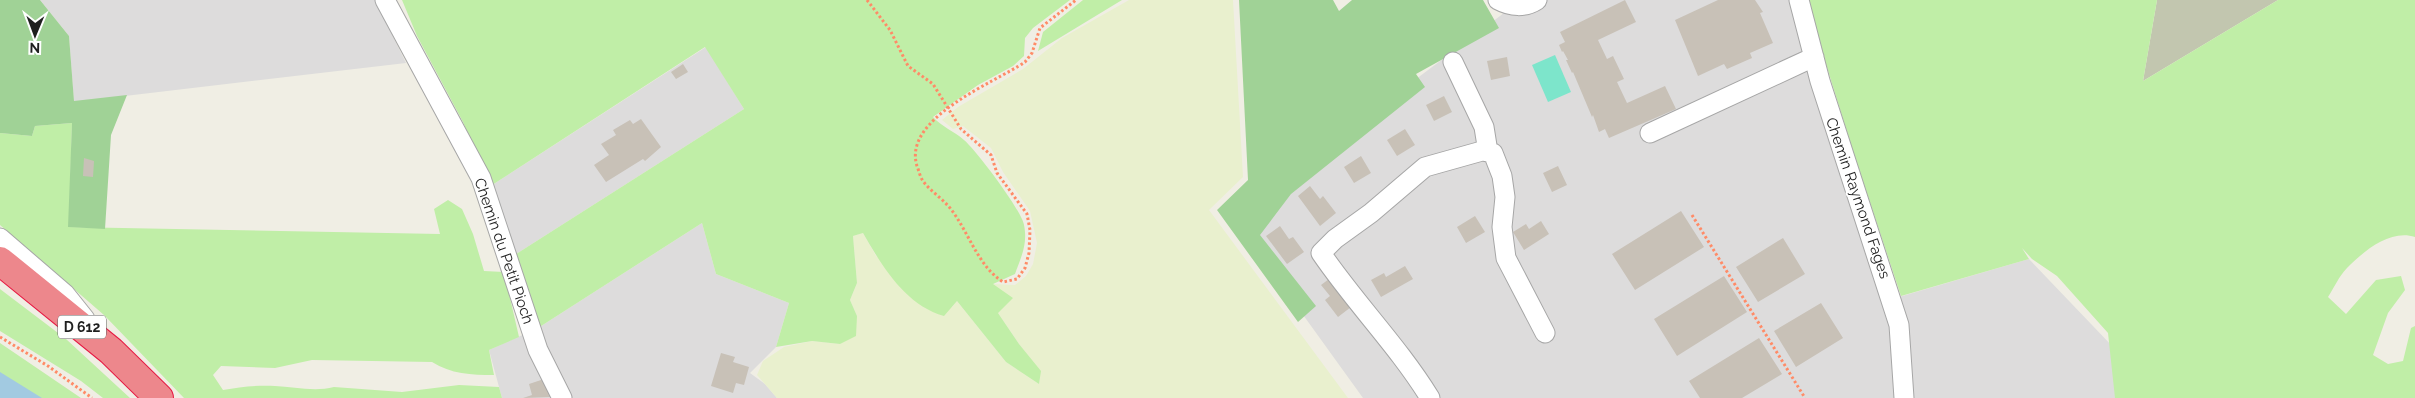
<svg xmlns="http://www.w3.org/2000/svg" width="2415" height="398" viewBox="0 0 2415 398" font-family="Raleway,sans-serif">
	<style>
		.residential { fill: #dddcdc }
		.construction { fill: #c2c6af }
		.farmland { fill: #e9f0ce }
		.grass { fill: #c0eea7 }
		.forest { fill: #a0d296 }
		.pitch { fill: #7de5cb }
		.water { fill: #a2cae1 }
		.building { fill: #c8c1b7 }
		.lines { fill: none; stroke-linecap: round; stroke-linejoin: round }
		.minor-casing { stroke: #a6a6a6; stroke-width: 21 }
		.highway-casing { stroke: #e71943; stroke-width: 30 }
		.path { stroke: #ff8b67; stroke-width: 3; stroke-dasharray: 2.5 2.5; stroke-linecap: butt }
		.minor { stroke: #fff; stroke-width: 19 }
		.highway { stroke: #ed878c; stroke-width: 28 }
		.labels { text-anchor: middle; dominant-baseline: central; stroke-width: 4; stroke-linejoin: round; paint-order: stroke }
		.shield { fill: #fff; stroke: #626262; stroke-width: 1 }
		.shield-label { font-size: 14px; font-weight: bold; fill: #1f1f1f }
		.street-label { font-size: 15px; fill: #1f1f1f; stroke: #fff }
	</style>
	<rect width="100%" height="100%" fill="#f0eee4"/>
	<path class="residential" d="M40 0H375L406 63 74 102 69 36Z
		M1519 0H1791L1892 299 2029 259 2114 348 2117 398H1363L1231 215 1279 182 1500 16Z
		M706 47 744 109 513 256 489 187Z
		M702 223 716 274 789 303 776 347 750 373 765 384 777 398H502L489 350 538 328Z"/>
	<path class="construction" d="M2157 0H2278L2143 81Z"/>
	<path class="farmland" d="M1129 0H1233L1243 177 1209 210 1348 398H777L757 375 763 361 784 347 812 341 840 344 857 316 850 300 857 283 853 236 863 233 876 256 952 307 957 301 1006 362 1039 384 1040 371 1019 344 998 313 992 284 1015 285 1026 276 1033 264 1037 243 1030 211 1003 172 991 148 963 126 953 129 942 120 958 107 1023 69 1062 38Z"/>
	<path class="grass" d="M402 0H1070L1033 28 1025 38 1024 56 1013 66 978 85 933 117C942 127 954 131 964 140 976 150 1022 211 1024 225 1028 244 1021 257 1015 274L993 284 1013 298 998 313 1019 344 1041 371 1039 384 1006 362 957 301 944 316C905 305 882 266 863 233L853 236 857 283 850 300 857 316 856 336 840 344 812 341 776 347 789 303 716 274 702 223 538 328 513 256 744 109 705 47 489 187 463 122 417 36Z
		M1083 0H1122L1038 51 1043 32Z
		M1806 0H2157L2143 81 2278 0H2415V237C2390 229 2364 251 2347 268 2339 276 2334 288 2328 297L2346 314 2376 280 2401 276 2405 290 2388 313 2373 355 2388 364 2403 361 2411 328 2415 326V398H2115L2108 333 2057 276 2032 259 2022 248 2029 259 1901 296 1853 151Z
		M72 123 69 227 440 234 434 209 448 200 462 209 473 234 484 271 504 272 519 337 489 350 494 375C471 375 451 374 432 362L312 360 275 368 221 366 213 375 223 390C240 387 257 385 275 386 294 387 315 392 334 387L402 392 459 385 499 387 502 398H184L104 315 0 225V133L32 136 35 126Z
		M0 289 66 339 130 398H103L81 381 0 331Z
		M0 343 81 398H0Z"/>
	<path class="forest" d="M0 0H40L69 36 74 101 127 95 111 135 105 229 68 227 72 123 35 126 32 136 0 133Z
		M1239 0H1333L1339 11 1352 0H1483L1499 28 1416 74 1425 87 1291 194 1260 235 1316 306 1298 322 1217 210 1248 180Z"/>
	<path class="pitch" d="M1555 55 1571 92 1548 102 1532 65Z"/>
	<path class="water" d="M0 372 42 398H0Z"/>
	<path class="building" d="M1625 0 1636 22 1598 40 1607 59 1613 56 1624 79 1617 82 1627 103 1665 86 1676 109 1609 138 1605 129 1599 132 1593 115 1592 117 1573 72 1572 73 1566 60H1568L1563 51 1562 52 1559 45 1565 42 1560 32Z
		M1718 0H1755L1763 12 1760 13 1773 43 1750 53 1752 58 1727 69 1724 64 1698 76 1675 20Z
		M1507 57 1510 76 1491 80 1487 61Z
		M683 64 688 72 676 79 671 72Z
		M1444 96 1452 112 1434 121 1426 105Z
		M641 119 661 147 645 161 643 159 606 182 594 165 609 155 601 144 616 135 613 130 630 120 633 124Z
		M1405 129 1415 145 1397 156 1387 140Z
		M1361 156 1371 173 1354 183 1344 167Z
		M84 158 94 161 93 177 83 176Z
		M1558 166 1567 185 1552 192 1543 173Z
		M1310 186 1320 199 1323 196 1336 213 1320 226 1298 196Z
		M1681 211 1704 247 1635 290 1612 254Z
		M1475 216 1485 232 1466 243 1457 227Z
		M1541 221 1549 234 1524 250 1513 232 1526 224 1529 229Z
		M1280 226 1289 239 1293 237 1304 252 1287 264 1266 236Z
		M1783 238 1805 274 1758 302 1736 267Z
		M1405 266 1413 279 1381 297 1371 280 1384 273 1386 277Z
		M1724 276 1747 312 1677 356 1654 319Z
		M1329 279 1351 307 1338 317 1325 300 1330 296 1321 285Z
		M1821 303 1843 338 1796 367 1774 331Z
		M1759 338 1782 374 1742 398H1700L1689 381Z
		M721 353 735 357 733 362 749 367 744 385 736 383 733 393 711 386Z
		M544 379 551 397 523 398 532 395 529 384Z"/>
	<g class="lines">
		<defs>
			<path id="minor" d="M385 0 481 178 538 350 562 398
				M1498 0C1511 7 1525 8 1537 0
				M1799 0 1820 81 1899 325 1904 398
				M1453 62 1484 127 1488 152
				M1650 133 1814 57
				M0 238 65 294 85 319
				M1430 398C1398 346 1355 303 1321 253L1335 239 1371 213 1425 167 1482 151 1493 153 1502 176 1505 197 1502 227 1506 258 1545 333"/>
			<path id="highway" d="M0 261 111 351 159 398"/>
		</defs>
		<use href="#minor" class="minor-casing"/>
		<use href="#highway" class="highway-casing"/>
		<path class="path" d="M867 0 890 30 908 66 933 84 961 129 991 155 997 173 1027 214 1030 230 1029 253 1025 268 1017 279 1003 282C977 265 969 232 950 208 942 198 930 191 923 181 920 177 919 171 917 166 902 118 994 83 1025 62L1032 53 1040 28 1076 0
			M1692 215 1805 398
			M0 337 48 366 92 398"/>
		<use href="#minor" class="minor"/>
		<use href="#highway" class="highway"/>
	</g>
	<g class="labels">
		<rect class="shield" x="58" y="315.5" width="48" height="23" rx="4"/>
		<g class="shield-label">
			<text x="82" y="327">D 612</text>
		</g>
		<g class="street-label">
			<text transform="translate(1858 198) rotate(71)">Chemin Raymond Fages</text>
			<text transform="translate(504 251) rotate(71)">Chemin du Petit Pioch</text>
		</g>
	</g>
	<g transform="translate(35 35) rotate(181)" stroke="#ffffff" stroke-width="4" paint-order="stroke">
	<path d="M0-4L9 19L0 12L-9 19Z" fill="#1f1f1f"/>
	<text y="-8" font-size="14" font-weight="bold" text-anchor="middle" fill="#1f1f1f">N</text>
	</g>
</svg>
